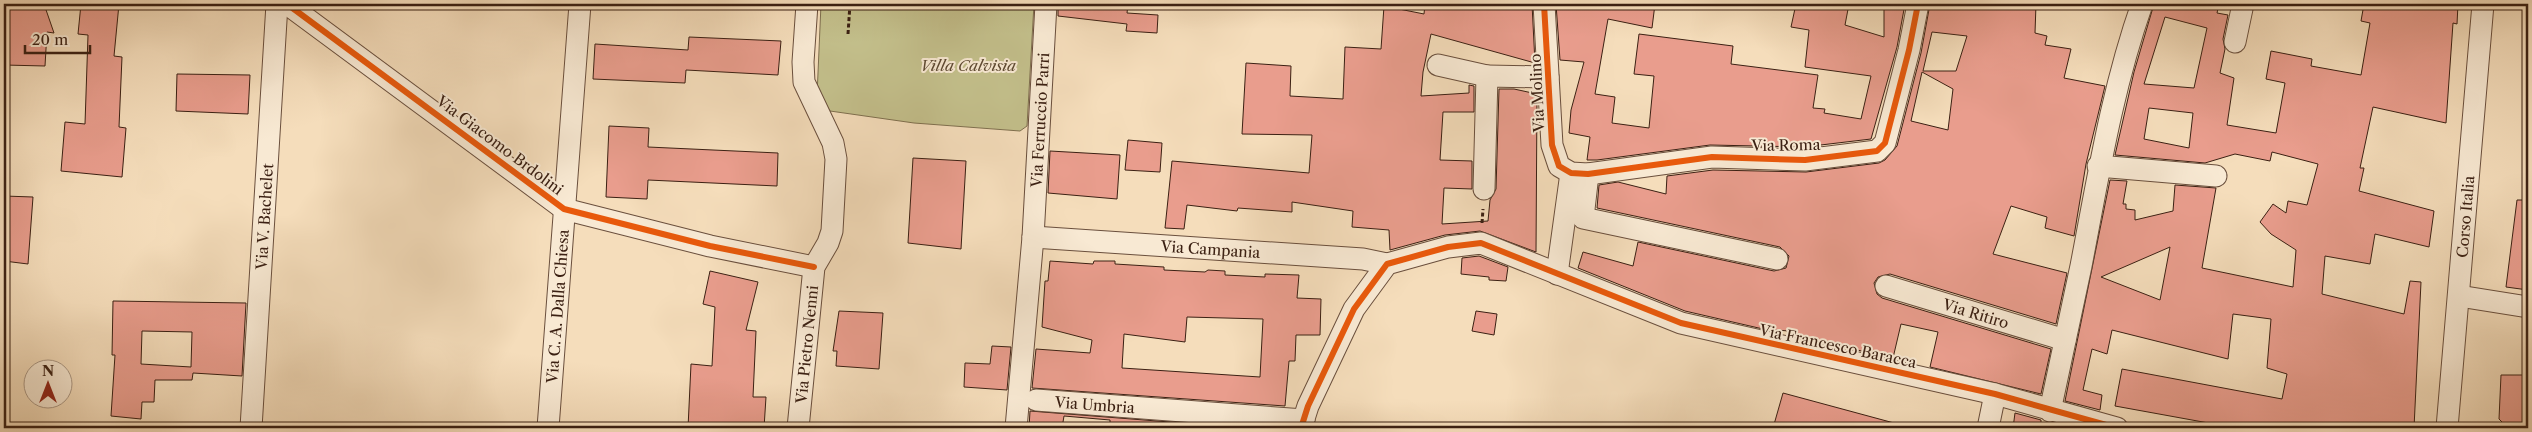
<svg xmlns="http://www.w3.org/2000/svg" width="2532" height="432" viewBox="0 0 2532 432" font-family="'Libre Caslon Text',serif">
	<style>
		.green { fill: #c3bf8b; stroke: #7f704f }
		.building { fill: #e99d8d; stroke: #3b2013; fill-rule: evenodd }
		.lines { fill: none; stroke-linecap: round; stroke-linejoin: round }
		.minor-casing { stroke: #6a4f3d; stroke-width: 23 }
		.path { stroke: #3b2013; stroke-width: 3; stroke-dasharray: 4 2.5; stroke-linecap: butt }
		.minor { stroke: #f8e9d3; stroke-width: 21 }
		.cycleway-casing { stroke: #f8e9d3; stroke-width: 9 }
		.cycleway { stroke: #e8590c; stroke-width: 6 }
		.labels { text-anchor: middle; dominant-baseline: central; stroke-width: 4; stroke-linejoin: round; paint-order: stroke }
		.park-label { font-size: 15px; font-style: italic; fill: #5d4831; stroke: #f8e9d3 }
		.street-label { font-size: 15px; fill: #3b2013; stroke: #f8e9d3 }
	</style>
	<rect width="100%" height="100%" fill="#f5ddbb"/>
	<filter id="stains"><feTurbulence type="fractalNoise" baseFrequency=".004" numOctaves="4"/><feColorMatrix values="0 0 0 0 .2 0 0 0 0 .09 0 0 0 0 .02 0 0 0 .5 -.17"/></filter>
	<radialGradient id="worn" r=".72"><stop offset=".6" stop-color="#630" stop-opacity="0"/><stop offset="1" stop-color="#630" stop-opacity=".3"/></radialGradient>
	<path class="green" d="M821 4H1034L1027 126 1020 131 914 123 830 111 817 96Z"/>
	<path class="building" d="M9 4H44L54 33 47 32 45 66 4 65Z
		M81 4H119L114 56 122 57 119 127 126 128 122 177 61 171 65 122 85 124 88 35 78 34Z
		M1058 4H1128L1127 13 1158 15 1157 33 1126 31 1127 24 1058 16Z
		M1425 4H1532L1535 63 1431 34 1423 72 1421 96 1469 93V85L1474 86V112H1443L1440 160 1472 161V189L1444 188 1442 224 1488 221 1490 200 1496 189 1499 89H1514L1537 94 1536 252 1480 231 1445 235 1390 250 1389 230 1352 227 1353 211 1292 202V212L1238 208 1237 211 1187 205 1184 229 1165 228 1172 161 1309 173 1312 135 1242 134 1246 63 1291 66 1290 96 1343 99 1345 47 1381 49 1384 6 1424 14Z
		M1556 4H1655L1652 28 1608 19 1595 94 1615 97 1612 123 1649 128 1654 76 1634 74 1639 34 1733 46 1731 64 1818 75 1813 108 1825 109 1824 113 1861 119 1871 76 1805 67 1809 30 1791 27 1796 4H1849L1845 25 1884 37V4H1905L1897 47 1871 139 1804 147 1710 145 1597 160H1587L1590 137 1569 133 1571 110 1584 62 1560 60Z
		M1930 4H2036L2035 33 2047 36 2045 45 2071 49 2064 78 2105 86 2086 164 2074 236 2045 228 2047 217 2011 206 1993 254 2067 273 2056 324 1890 274 1878 277 1874 283 1877 294 1882 298 2051 349 2041 394 1930 367 1938 332 1901 324 1893 358 1883 356 1788 334 1789 331 1763 329 1685 311 1578 268 1583 252 1633 266 1638 242 1774 271 1786 268 1789 256 1780 247 1597 208 1599 185 1618 182 1666 194 1667 176 1713 170 1806 172 1879 163 1885 160 1897 146 1921 53ZM1932 32 1967 36 1956 71H1923ZM1922 72 1953 89 1948 130 1911 121Z
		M2154 4H2219L2217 13 2228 15 2223 39 2225 49 2220 73 2234 78 2227 125 2276 133 2285 83 2266 79 2271 51 2312 59 2311 66 2361 75 2370 23 2361 21 2364 4H2458L2457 24 2453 23 2446 123 2373 107 2360 168H2364L2359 191 2434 211 2429 247 2375 234 2370 264 2325 256 2322 294 2404 314 2410 281 2421 282 2414 428H2236L2115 406 2122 369 2282 399 2287 374 2267 368 2271 319 2233 314 2228 359 2112 330 2107 354 2092 349 2083 390 2102 395 2100 410 2065 401 2110 180 2127 181 2123 204H2126V209L2135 210V220L2173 211 2175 185 2216 188 2202 268 2293 287 2296 250 2271 234 2260 222 2273 204 2286 213 2288 201 2307 205 2318 164 2272 152 2270 161 2235 154 2205 163 2115 155 2134 72ZM2165 17 2207 28 2194 88 2144 84ZM2149 108 2193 113 2189 148 2144 139ZM2170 247 2160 300 2101 277Z
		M689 37 781 41 778 75 686 70 685 83 593 79 595 44 688 50Z
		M177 74 250 75 248 114 176 111Z
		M609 126 649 128 648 147 778 153 777 186 648 180 647 199 606 197Z
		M1128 140 1162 143 1160 172 1125 170Z
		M1050 151 1120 155 1117 199 1048 193Z
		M913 158 966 161 961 249 908 243Z
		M4 196 33 197 28 264 4 261Z
		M2517 200H2528V290L2506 287Z
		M1479 256 1508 267 1506 281 1489 280V277L1461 274 1462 258Z
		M1050 261 1093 264 1094 261H1115V264L1164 267V270L1205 272 1208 270 1225 271V275L1265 277V274L1299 275 1297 298 1321 299 1320 335H1296L1295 361H1289L1285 406 1032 388 1036 349 1090 353 1092 340 1042 327 1045 281H1048ZM1187 317 1263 319 1260 377 1122 368 1124 334 1185 342Z
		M710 271 758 282 746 330 756 331 753 397H766L764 428H688L691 364 712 366 715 307 703 304Z
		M113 301 246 303 242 376 193 373 192 380H155L154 402H142L141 419 111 416 115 355H112ZM142 331 192 332 191 367 141 364Z
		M839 311 883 313 879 369 836 366 837 351H833Z
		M1476 311 1497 314 1494 335 1472 331Z
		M992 346 1011 347 1007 390 964 387 965 363 990 364Z
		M2501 375H2528V428H2508L2499 419Z
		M1783 393 1894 423V428H1773Z
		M1030 411 1195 424V428H1110V420L1064 416 1062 428H1029Z
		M2015 413 2041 420V428H2013Z"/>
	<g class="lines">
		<defs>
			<g id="minor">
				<path d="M287 4 564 209 710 246 814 267"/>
				<path d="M1544 4 1552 145 1559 166 1571 173 1588 174 1712 157 1805 160 1877 151 1885 143 1909 50 1918 4"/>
				<path d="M2235 42 2243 4"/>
				<path d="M1438 65 1487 76"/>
				<path d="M2098 166 2216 176"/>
				<path d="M1588 174 1583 218 1777 259"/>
				<path d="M1484 189 1487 76 1548 77"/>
				<path id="s1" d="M1033 237 1363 259 1387 264"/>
				<path d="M1557 274 1571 173"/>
				<path id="s2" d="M1886 286 2065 340"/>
				<path d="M2459 296 2528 307"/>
				<path id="s3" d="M1036 400 1304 420"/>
				<path d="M2050 411C2060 363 2071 314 2081 266 2098 178 2112 89 2142 4"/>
				<path id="s4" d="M251 428 277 4"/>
				<path id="s5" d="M548 428 580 4"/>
				<path id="s6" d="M798 428 814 267 828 243 832 231 836 159 833 143 804 82 803 62 807 4"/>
				<path id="s7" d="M1016 428 1033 237 1046 4"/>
				<path d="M1301 428 1308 406 1354 309 1387 264 1448 247 1481 243 1681 323 1995 394 2117 428"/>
				<path d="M1988 428 1995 394"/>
				<path id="s8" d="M2447 428 2483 4"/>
			</g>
		</defs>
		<use href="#minor" class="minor-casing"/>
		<path class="path" d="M908 4H928
			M848 34 850 4
			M1482 223 1483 209"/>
		<use href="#minor" class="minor"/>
		<defs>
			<path id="cycleway" d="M287 4 564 209 710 246 814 267
				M1544 4 1552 145 1559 166 1571 173 1588 174 1712 157 1805 160 1877 151 1885 143 1909 50 1918 4
				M1301 428 1308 406 1354 309 1387 264 1448 247 1481 243 1681 323 1995 394 2117 428"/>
		</defs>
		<use href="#cycleway" class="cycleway-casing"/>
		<use href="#cycleway" class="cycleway"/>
	</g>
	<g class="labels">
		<g class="park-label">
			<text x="968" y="65">Villa Calvisia</text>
		</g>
		<g class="street-label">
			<text transform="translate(1537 93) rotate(-93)">Via Molino</text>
			<text stroke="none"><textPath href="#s7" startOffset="309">Via Ferruccio Parri</textPath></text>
			<text transform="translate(500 145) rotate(37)">Via Giacomo Brdolini</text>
			<text transform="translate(1786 145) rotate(-1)">Via Roma</text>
			<text stroke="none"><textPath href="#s4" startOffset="212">Via V. Bachelet</textPath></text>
			<text stroke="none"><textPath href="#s8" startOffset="212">Corso Italia</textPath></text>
			<text stroke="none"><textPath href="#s1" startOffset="178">Via Campania</textPath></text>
			<text stroke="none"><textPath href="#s5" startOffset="122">Via C. A. Dalla Chiesa</textPath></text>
			<text stroke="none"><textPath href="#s2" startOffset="94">Via Ritiro</textPath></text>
			<text stroke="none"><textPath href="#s6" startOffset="84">Via Pietro Nenni</textPath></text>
			<text transform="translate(1838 346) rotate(12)">Via Francesco Baracca</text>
			<text stroke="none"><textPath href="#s3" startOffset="59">Via Umbria</textPath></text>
		</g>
	</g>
	<rect width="2532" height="432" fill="none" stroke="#f5ddbb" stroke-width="20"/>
	<rect x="5" y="5" width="2522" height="422" fill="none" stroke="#3b2013" stroke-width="2.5"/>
	<rect x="10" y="10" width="2512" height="412" fill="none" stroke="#3b2013"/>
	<g transform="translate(48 384)"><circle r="24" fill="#f8e9d3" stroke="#ac9986"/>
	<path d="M0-4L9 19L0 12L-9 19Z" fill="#8f2418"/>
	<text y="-8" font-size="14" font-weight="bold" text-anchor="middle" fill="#3b2013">N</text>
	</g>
	<path d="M25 45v8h65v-8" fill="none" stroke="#3b2013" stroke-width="2.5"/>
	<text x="32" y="45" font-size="15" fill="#3b2013" stroke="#f8e9d3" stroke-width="4" paint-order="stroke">20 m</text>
	<rect width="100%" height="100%" filter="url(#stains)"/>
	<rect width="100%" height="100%" fill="url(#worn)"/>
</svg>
